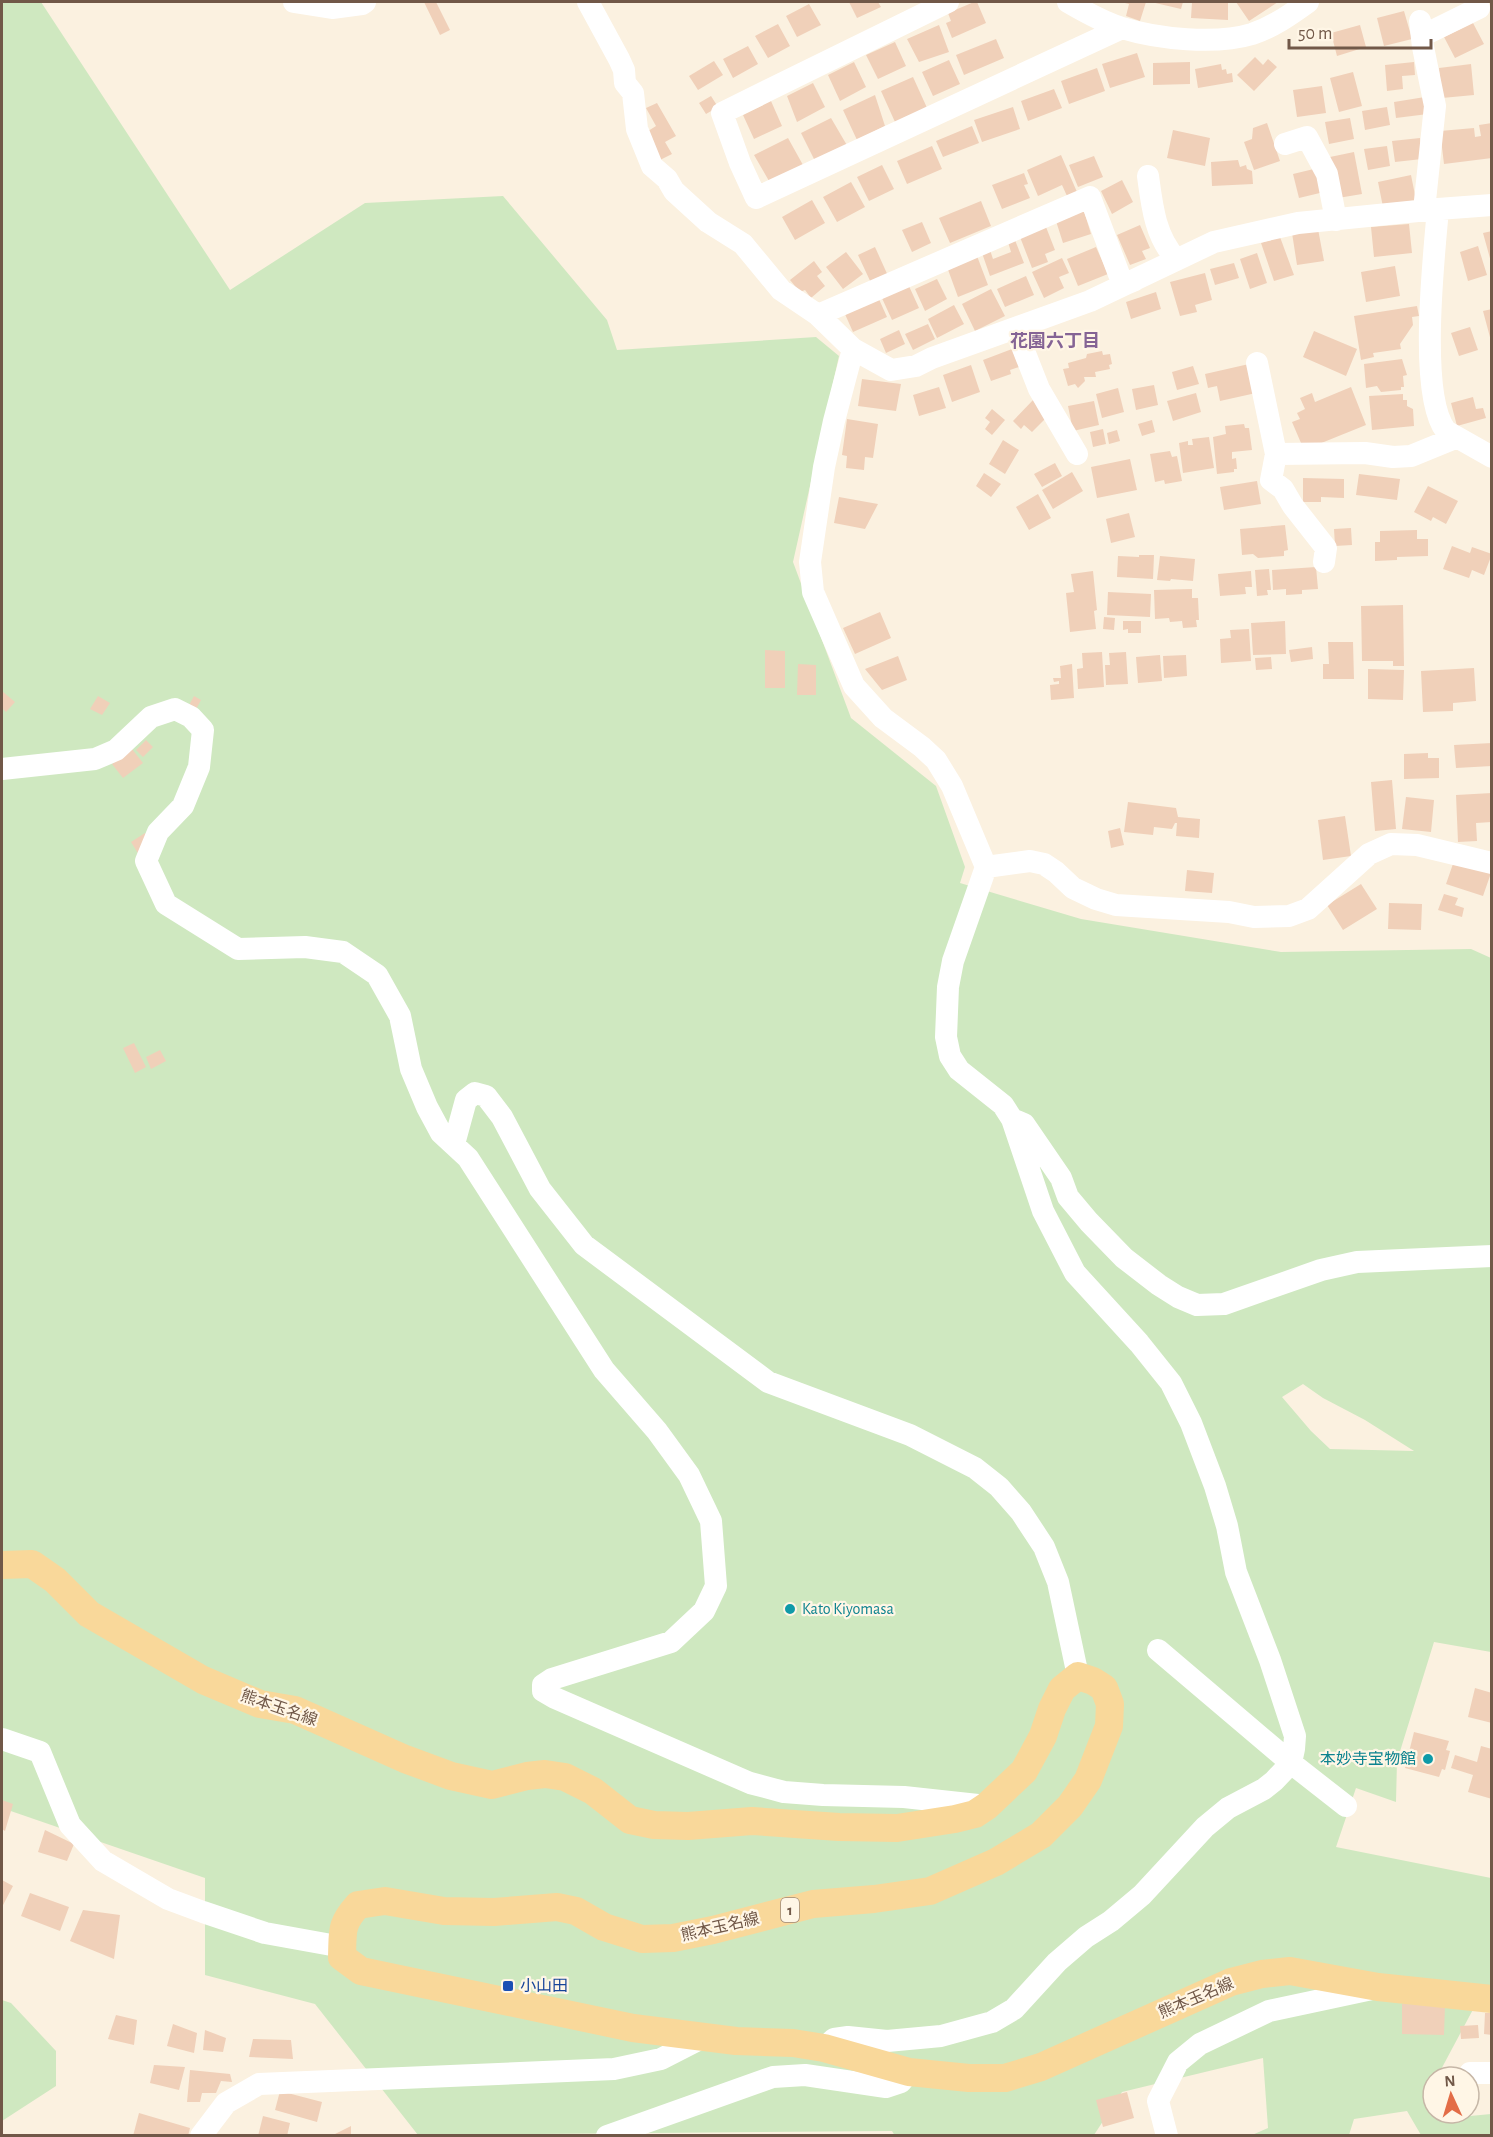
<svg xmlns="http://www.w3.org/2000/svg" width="1493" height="2137" viewBox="0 0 1493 2137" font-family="'Alegreya Sans','Noto Sans JP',sans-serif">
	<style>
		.green { fill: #cfe8c0; fill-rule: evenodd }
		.building { fill: #f0d0b9 }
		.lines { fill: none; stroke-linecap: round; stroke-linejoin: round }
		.minor { stroke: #fff; stroke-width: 22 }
		.major { stroke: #f9d89a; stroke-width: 28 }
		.culture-dot { fill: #0f9aa8; stroke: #fff6e6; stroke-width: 2 }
		.transit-dot { fill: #1a4fb4; stroke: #fff6e6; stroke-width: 2 }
		.labels { text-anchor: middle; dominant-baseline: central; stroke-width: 4.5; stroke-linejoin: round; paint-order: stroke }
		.shield { fill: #fff6e6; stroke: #9c8777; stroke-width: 1.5 }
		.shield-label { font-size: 15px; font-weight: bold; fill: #715848 }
		.culture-label { font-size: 16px; fill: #0d838f; stroke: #fff6e6; text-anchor: start }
		.street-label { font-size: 16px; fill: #715848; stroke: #fff6e6 }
		.transit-label { font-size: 16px; fill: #164399; stroke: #fff6e6; text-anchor: start }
		.neighbourhood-label { font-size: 18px; font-weight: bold; fill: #856495; stroke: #fff6e6 }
	</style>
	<rect width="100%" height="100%" fill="#fbf1e0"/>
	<path class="green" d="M2 2H41L230 290 365 203 503 196 607 320 617 350 816 337 839 356 793 562 851 718 936 786 965 867 960 883 1081 919 1281 952 1471 949 1491 958V1652L1434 1642 1397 1761 1396 1802 1356 1788 1336 1847 1491 1878V1988L1485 1987 1437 2077H1433V2085L1427 2095 1433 2101V2113H1444L1449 2118 1491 2114V2135H1421L1407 2111 1354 2119 1349 2135H1252L1268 2128 1263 2058 1122 2092 1094 2135 895 2136 892 2131 418 2135 315 2004 205 1975V1878L2 1808ZM1303 1384 1323 1398 1365 1420 1414 1451 1330 1449 1311 1431 1282 1397Z
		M2 2000 11 2003 56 2051V2086L2 2121Z"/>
	<path class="building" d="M424 2H436L450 30 440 35Z
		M849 2H878L881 7 857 18Z
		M974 2H977L986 23 952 38 946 23 951 21 948 13Z
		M1121 2H1146L1140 21 1126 16 1129 4Z
		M1151 2H1183L1181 9Z
		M1192 2H1228V20L1191 18Z
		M1236 2H1278L1249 21Z
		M809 4 821 25 797 37 786 16Z
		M1404 11 1412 39 1384 46 1377 18Z
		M1473 23 1484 44 1455 58 1444 37Z
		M778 24 790 46 768 58 755 36Z
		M939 25 949 52 919 62 907 39Z
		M1360 25 1366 47 1337 56 1331 33Z
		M996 39 1004 58 964 75 956 55Z
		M895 42 906 66 878 79 866 55Z
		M748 46 758 64 733 78 723 59Z
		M1137 53 1145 77 1110 88 1102 64Z
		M1255 57 1263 65 1268 59 1277 67 1254 91 1237 75Z
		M949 60 960 84 933 96 922 72Z
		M714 61 723 75 698 90 689 76Z
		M854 62 866 87 840 101 828 75Z
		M1190 62V84L1153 85V63Z
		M1414 62 1415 75 1402 76 1403 89 1387 91 1385 65Z
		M1221 64 1222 70 1226 69 1227 74 1232 73 1233 82 1198 88 1195 69Z
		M1471 64 1474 95 1442 98 1439 68Z
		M1097 68 1105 91 1069 104 1061 81Z
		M1353 72 1362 106 1339 112 1330 78Z
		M913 77 928 110 895 122 881 91Z
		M813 83 825 107 797 122 787 96Z
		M1322 86 1326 113 1297 117 1293 90Z
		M1054 89 1062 108 1028 121 1021 101Z
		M875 95 885 126 857 140 843 110Z
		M711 96 718 107 706 114 699 103Z
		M1425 97 1428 114 1396 118 1394 102Z
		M771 101 782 126 754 139 743 115Z
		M657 103 676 136 665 142 672 154 660 160 645 133 656 126 646 108Z
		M1013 107 1020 129 982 142 974 120Z
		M1387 107 1390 125 1365 130 1362 111Z
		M831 118 848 147 815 161 801 133Z
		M1350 118 1354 139 1329 144 1325 122Z
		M1267 123 1280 161 1254 170 1244 142 1252 139 1253 128Z
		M1492 123V158L1444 164 1440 131 1474 128 1475 137 1481 136 1479 125Z
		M972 126 979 143 943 157 936 141Z
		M1173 130 1210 138 1205 166 1167 158Z
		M788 138 803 165 769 181 754 155Z
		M1420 138 1422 159 1395 162 1392 141Z
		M932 146 942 169 907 184 897 161Z
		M1387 146 1390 166 1368 170 1364 149Z
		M1354 152 1362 194 1338 198 1330 157Z
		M1061 155 1077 192 1067 196 1062 185 1038 196 1027 170Z
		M1094 156 1103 177 1078 187 1069 165Z
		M1238 160 1240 167 1246 165 1247 169 1252 171 1253 184 1212 186 1211 162Z
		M882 165 894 189 869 201 857 177Z
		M1318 168 1324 192 1299 198 1293 174Z
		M1024 173 1028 184 1024 185 1030 198 1002 209 992 185Z
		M1411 175 1416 200 1383 207 1378 182Z
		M1122 180 1133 202 1112 214 1101 191Z
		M851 182 865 207 837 222 823 197Z
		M812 200 825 223 795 240 782 217Z
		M981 201 991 226 950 243 939 218Z
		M1084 211 1091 234 1063 243 1056 221Z
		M922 222 931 243 912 252 902 230Z
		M1409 224 1412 253 1374 257 1371 227Z
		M1140 225 1150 248 1142 251 1146 259 1130 265 1117 235Z
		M1046 227 1055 250 1045 254 1048 262 1032 268 1020 237Z
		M1318 229 1324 261 1297 265 1292 233Z
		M1492 231V262H1491L1483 233Z
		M1280 237 1294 275 1274 281 1261 243Z
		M1015 240 1024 263 990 276 982 253 990 250 993 259 1011 252 1008 242Z
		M1478 246 1487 275 1468 281 1460 252Z
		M875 247 889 278 872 285 858 255Z
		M1096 247 1108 274 1078 286 1067 259Z
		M846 252 863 274 843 289 826 267Z
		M1257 253 1267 283 1250 289 1240 259Z
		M977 256 988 285 958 297 947 267Z
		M1062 258 1069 273 1059 277 1064 288 1044 298 1032 272Z
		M814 261 822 272 817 276 825 286 811 298 805 290 800 292 790 280Z
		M1234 263 1239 278 1215 285 1210 269Z
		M1395 266 1400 296 1366 302 1361 272Z
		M1205 273 1212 300 1195 305 1197 312 1180 316 1170 282Z
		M1026 276 1034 295 1005 307 997 289Z
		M937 279 947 299 925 311 915 289Z
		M908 284 919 308 892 320 881 296Z
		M991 289 1005 316 975 331 962 304Z
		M1156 292 1161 309 1131 319 1126 302Z
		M878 297 887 317 853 332 844 312Z
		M954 305 964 324 937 338 928 319Z
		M1417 306 1419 316 1412 317 1413 325 1400 344 1401 349 1373 353 1374 357 1361 360 1354 316Z
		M1492 309V341H1491L1483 311Z
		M928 324 935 339 913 350 905 334Z
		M1470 327 1478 350 1459 356 1451 333Z
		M899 330 905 344 886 353 880 339Z
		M1314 331 1357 349 1346 376 1303 357Z
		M1012 349 1019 367 1010 370 1011 374 991 381 983 360Z
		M1102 351 1103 355 1110 354 1112 364 1109 365 1110 369 1095 372 1096 377H1084L1085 381 1078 388 1075 384 1068 386 1063 369 1069 368 1068 363 1086 358 1087 354Z
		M1402 359 1407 375 1403 376 1404 387H1401V390L1381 392 1377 386 1366 388 1364 364Z
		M1249 364 1256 393 1220 401 1217 386 1208 388 1205 374Z
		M971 365 980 392 952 402 943 375Z
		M1193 366 1199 384 1177 390 1172 372Z
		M862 379 901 384 896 411 858 406Z
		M1154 385 1158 405 1136 410 1132 389Z
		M939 387 946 408 919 416 913 395Z
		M1351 387 1366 425 1304 450 1292 422 1300 419 1297 413 1305 409 1300 398 1312 393 1315 402Z
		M1118 388 1124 412 1102 418 1096 394Z
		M1196 393 1201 412 1173 421 1167 401Z
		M1403 394V400H1407V406L1413 409 1414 426 1372 430 1369 396Z
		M1473 397 1476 409 1483 408 1486 418 1457 426 1451 403Z
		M1034 399 1050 414 1032 432 1024 425 1021 429 1013 421Z
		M1094 401 1099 425 1073 431 1068 406Z
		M992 409 1005 420 992 435 985 429 990 422 985 418Z
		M847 419 878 424 873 458 865 457 864 470 846 468 847 456 842 455Z
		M1152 420 1155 432 1142 436 1138 424Z
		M1244 424 1245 428H1249L1252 450 1232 452V459L1236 458 1237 469H1234V472L1217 474 1213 437 1226 434 1225 426Z
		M1103 429 1106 444 1093 447 1090 432Z
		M1117 430 1120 441 1109 444 1107 433Z
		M1209 437 1214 468 1183 473 1179 443 1188 441V445H1193L1192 439Z
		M1003 440 1019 450 1005 474 989 464Z
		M1170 451 1172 457 1177 456 1182 481 1165 484 1164 480 1155 482 1150 454Z
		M1130 459 1137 490 1097 498 1091 467Z
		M1055 463 1062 476 1042 487 1034 474Z
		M1072 472 1083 491 1053 509 1042 490Z
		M984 473 1001 484 991 497 976 486Z
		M1359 474 1400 479 1397 500 1356 495Z
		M1303 478 1344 479V498L1321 497V502H1303Z
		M1257 481 1261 504 1224 510 1220 487Z
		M1428 486 1458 501 1446 524 1433 517 1431 521 1414 512Z
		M1038 494 1051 518 1029 530 1016 507Z
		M839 497 878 504 865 529 834 523Z
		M1129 513 1135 537 1111 543 1106 519Z
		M1285 525 1288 550 1284 551V556L1258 558 1253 554 1242 555 1240 529Z
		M1351 528 1352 545 1335 546 1334 529Z
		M1417 530V539H1428V556L1397 557V560L1375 561V542H1380V531Z
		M1452 546 1470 553 1472 547 1492 554 1484 575 1472 570 1469 578 1443 569Z
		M1139 555H1154L1153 579 1117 577 1118 556 1139 557Z
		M1160 556 1195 559 1193 581 1171 579 1170 581 1157 580Z
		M1316 567 1318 589 1302 590V594L1286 595V589L1273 590 1272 570Z
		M1269 569 1271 590H1267L1268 595 1257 596 1255 570Z
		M1093 571 1097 610 1094 611 1096 629 1070 632 1066 593 1074 592 1071 574Z
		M1251 571 1252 587H1245L1246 594 1220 596 1218 574Z
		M1192 589V598H1198L1199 620H1196L1197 627 1183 628 1182 621 1170 622 1169 618 1155 619 1154 590Z
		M1108 592 1151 594 1150 617 1107 615Z
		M1403 605 1404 666H1393V661H1362L1361 606Z
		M880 612 891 638 855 654 843 628Z
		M1104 617 1115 618 1114 630 1103 629Z
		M1123 621H1141V633H1128V629L1123 630Z
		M1285 621 1286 654 1253 655 1251 623Z
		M1249 629 1251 661 1221 663 1220 639 1231 638 1230 630Z
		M1328 642H1353L1354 679H1323V664H1329Z
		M1312 647 1313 659 1291 662 1289 650Z
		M765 650 785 651V688H765Z
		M1102 652 1104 687 1078 689 1077 669 1083 668 1082 653Z
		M1126 652 1128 684 1106 685 1105 665H1110L1109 653Z
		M1160 655 1162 681 1138 683 1136 657Z
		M1186 655 1187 676 1164 678 1163 656Z
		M898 656 907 680 882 690 865 669Z
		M1271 657 1272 669 1256 670 1255 658Z
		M798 664 816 665V695H797Z
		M1072 664 1074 698 1051 700 1050 685 1059 684V681L1054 682 1053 678H1061L1060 666Z
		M1474 668 1476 701 1453 703V711L1423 712 1421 671Z
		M1368 669 1404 670 1403 700 1368 699Z
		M2 691 15 702 6 712 2 708Z
		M98 696 110 703 102 715 90 709Z
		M194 696 201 700 194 713 187 709Z
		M146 740 153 747 143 757 136 750Z
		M1492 743V766L1456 768 1454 745Z
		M132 749 143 763 123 778 112 764Z
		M1428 753V758H1439V778L1404 779V754Z
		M1392 780 1396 829 1375 831 1371 782Z
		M1492 793V822L1476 823 1477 841 1458 842 1456 795Z
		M1406 797 1434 800 1431 832 1402 829Z
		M1128 802 1176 808 1178 817 1200 819 1199 838 1176 836 1177 823H1175L1172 829 1154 827 1153 835 1124 832Z
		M1345 816 1351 856 1323 860 1318 820Z
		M1120 828 1124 845 1111 848 1108 831Z
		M145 833 153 845 139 855 131 842Z
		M1454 861 1491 873 1483 896 1446 884Z
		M1187 870 1214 873 1212 893 1185 891Z
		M1361 884 1377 909 1343 930 1327 905Z
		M1444 894 1458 898 1455 905 1464 908 1462 917 1438 910Z
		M1389 903 1422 904 1421 930 1388 929Z
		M134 1043 146 1067 135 1073 123 1048Z
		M160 1050 166 1061 151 1069 146 1057Z
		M1475 1688 1492 1693V1723L1468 1717Z
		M1414 1732 1449 1741 1446 1750 1450 1751 1445 1770 1442 1769 1439 1777 1405 1768Z
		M1481 1746 1492 1749V1799L1468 1792 1473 1775 1451 1768 1455 1755 1477 1762Z
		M2 1800 13 1804 5 1831 2 1829Z
		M45 1830 74 1844 67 1861 38 1852Z
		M2 1880 13 1886 2 1907Z
		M30 1893 69 1907 60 1931 21 1916Z
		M83 1910 120 1915 114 1959 70 1941Z
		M1402 2004 1445 2005 1444 2035 1402 2034Z
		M1485 2013H1492V2035L1484 2034Z
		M116 2015 137 2020 134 2045 108 2039Z
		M173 2024 197 2033 194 2053 167 2046Z
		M1478 2025 1479 2038 1461 2039 1460 2026Z
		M205 2030 226 2038 223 2052 203 2050Z
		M253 2039 291 2040 293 2059 249 2057Z
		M154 2065 185 2067 179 2090 150 2083Z
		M190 2070 230 2074 232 2082 221 2081 216 2093H202L200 2102H187Z
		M280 2091 322 2102 317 2122 275 2110Z
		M1127 2092 1134 2118 1103 2127 1096 2100Z
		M139 2113 190 2128 188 2136H133Z
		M263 2116 290 2123 287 2136H258Z
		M351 2126V2136H331Z"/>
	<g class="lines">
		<path class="minor" d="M294 2 332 8 362 4 365 2
			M588 2 619 59 624 70 625 83 633 93 637 129 652 166 667 179 674 191 708 222 743 244 781 290 818 315 853 349 891 370 916 366 932 358 1090 301 1214 242 1298 223 1438 209 1492 205
			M948 2 722 113 740 163 756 198 1122 28
			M1068 2C1085 12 1103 22 1122 28 1158 39 1216 45 1252 34 1273 27 1290 15 1308 2
			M1420 21 1423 47 1435 106 1424 210
			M1422 36 1479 8 1476 2
			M1285 144 1307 137 1327 174 1336 220
			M1148 176C1152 206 1155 236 1176 259
			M1438 209C1434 256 1418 396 1446 431L1492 457
			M818 315 1090 197 1123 285 1135 280
			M1015 328 1039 389 1077 454
			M1257 363 1276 454 1365 453 1393 457 1411 456 1455 438
			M1276 454 1271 480 1283 489 1293 506 1326 548 1324 562
			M2 769 95 759 116 750 151 717 175 709 191 717 203 730 199 767 183 806 158 832 146 861 166 904 238 949 305 947 343 952 377 975 400 1016 411 1069 427 1107 441 1133 468 1158 604 1370 657 1431 689 1475 711 1521 716 1586 704 1611 671 1642 552 1679 543 1685V1691L555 1698 750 1783 784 1792 823 1795 904 1797 987 1806
			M986 867 1030 861 1044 864 1056 872 1073 888 1096 899 1116 905 1229 912 1254 917 1289 916 1308 909 1369 854 1391 844 1417 845 1492 863
			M1017 1121 1024 1124 1061 1178 1068 1197 1089 1222 1124 1258 1159 1285 1178 1297 1197 1305 1224 1304 1321 1270 1357 1262 1492 1256
			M454 1144 466 1100 475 1093 486 1096 502 1117 540 1189 584 1245 768 1382 910 1435 975 1468 999 1487 1021 1512 1044 1547 1058 1582 1078 1676
			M1158 1650 1291 1763 1346 1806
			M2 1739 40 1752 70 1825 103 1861 168 1899 203 1912 265 1933 337 1946 342 1957
			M824 2048 834 2039 848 2037 887 2041 941 2036 992 2022 1014 2009 1057 1962 1086 1937 1111 1921 1142 1895 1205 1827 1228 1808 1264 1789 1274 1781 1291 1763 1294 1749 1295 1736 1270 1660 1236 1572 1227 1526 1215 1486 1191 1423 1171 1383 1139 1343 1075 1273 1043 1211 1012 1119 1003 1105 959 1070 950 1056 946 1037 948 987 953 961 986 867 952 786 936 760 922 747 883 718 854 686 813 592 810 562 824 467 834 421 853 349
			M1470 2073H1492
			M201 2136 226 2103 259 2084 614 2069 661 2059 704 2037
			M607 2136 773 2077 805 2075 886 2087 901 2082 909 2072
			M1167 2136 1158 2101 1178 2062 1200 2044 1269 2011 1372 1989"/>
		<path class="major" d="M2 1565 32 1564 55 1580 89 1614 203 1680 260 1704 295 1710 405 1759 451 1776 492 1785 527 1776 545 1774 565 1777 593 1791 630 1820 654 1825 688 1826 752 1821 839 1827 897 1828 955 1819 975 1814 987 1806 1024 1771 1043 1736 1052 1709 1062 1689 1078 1676 1093 1681 1104 1688 1110 1704 1109 1726 1088 1780 1070 1806 1041 1835 996 1862 930 1891 874 1899 813 1904 713 1930 673 1938 642 1939 604 1927 576 1911 557 1907 494 1912 444 1911 385 1901 358 1905C340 1925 343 1931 342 1957L361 1971 633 2028 736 2041 793 2043 824 2048 909 2072 969 2078H1005L1041 2067 1231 1982 1262 1974 1290 1971 1378 1987 1492 1999"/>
	</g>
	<g class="culture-dot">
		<circle cx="790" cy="1609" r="6"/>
		<circle cx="1428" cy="1759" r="6"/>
	</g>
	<rect class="transit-dot" x="502" y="1980" width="12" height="12" rx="3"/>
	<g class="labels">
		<rect class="shield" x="781" y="1898" width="18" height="24" rx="4.5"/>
		<g class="shield-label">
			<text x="790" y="1910">1</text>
		</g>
		<g class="culture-label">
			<text x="802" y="1609">Kato Kiyomasa</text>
			<text x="1416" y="1759" text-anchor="end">本妙寺宝物館</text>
		</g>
		<g class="street-label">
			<text transform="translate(279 1708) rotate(19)">熊本玉名線</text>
			<text transform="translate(720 1927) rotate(-13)">熊本玉名線</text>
			<text transform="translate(1196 1998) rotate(-23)">熊本玉名線</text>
		</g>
		<g class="transit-label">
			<text x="520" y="1986">小山田</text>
		</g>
		<g class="neighbourhood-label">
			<text x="1055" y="342">花園六丁目</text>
		</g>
	</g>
	<rect width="1493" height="2137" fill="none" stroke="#715848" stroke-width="6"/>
	<g transform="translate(1451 2095) rotate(356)"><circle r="28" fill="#fff6e6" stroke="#c6b7a7" stroke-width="1.5"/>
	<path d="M0-4.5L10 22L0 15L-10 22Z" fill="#e36d47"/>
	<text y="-9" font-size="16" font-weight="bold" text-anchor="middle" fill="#715848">N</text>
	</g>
	<path d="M1289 39v9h142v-9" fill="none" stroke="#715848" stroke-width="3"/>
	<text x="1298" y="39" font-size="18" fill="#715848" stroke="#fff6e6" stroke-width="4.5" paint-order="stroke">50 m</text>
</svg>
